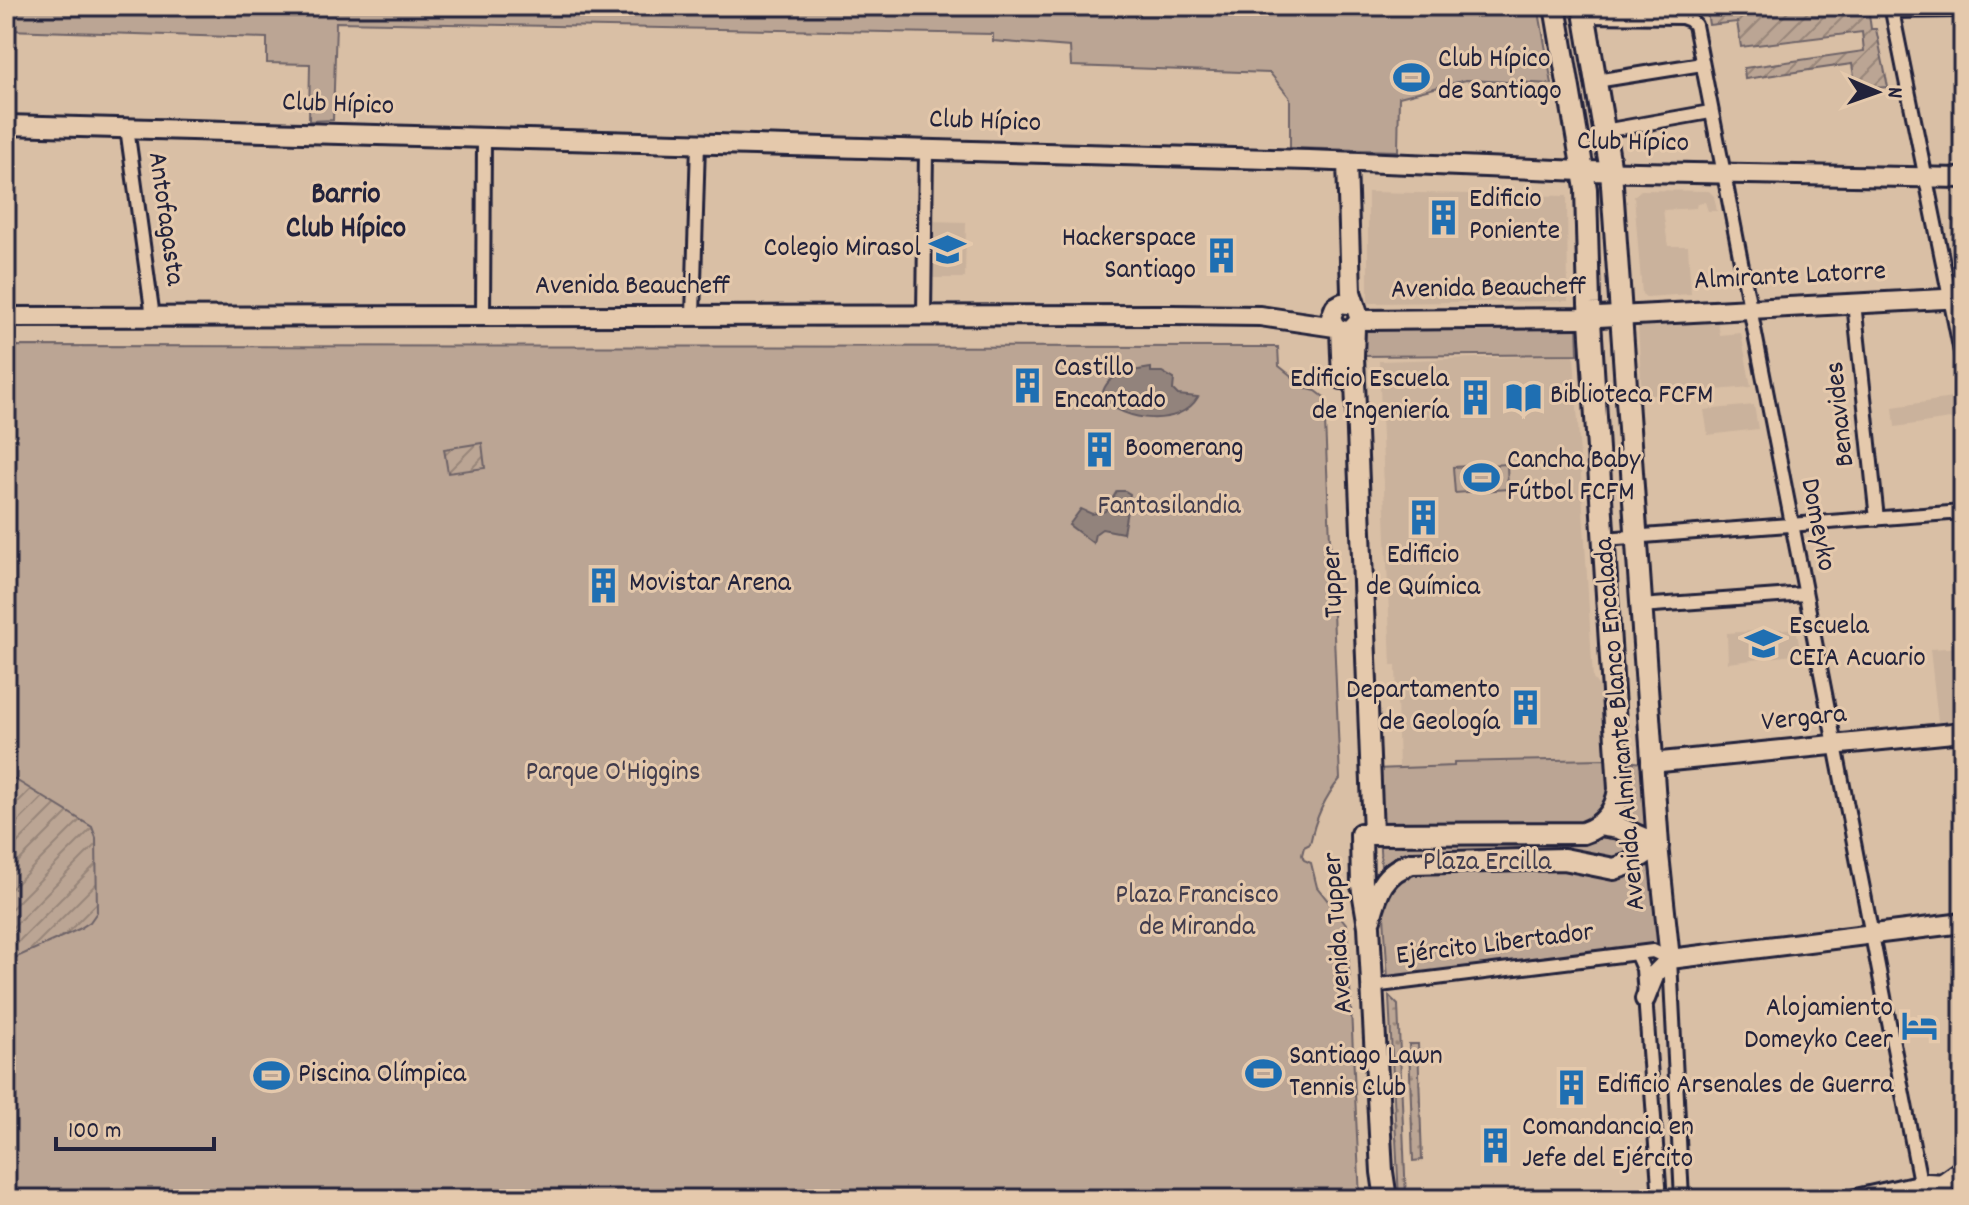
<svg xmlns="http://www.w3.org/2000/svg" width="1969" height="1205" viewBox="0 0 1969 1205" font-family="Dekko,sans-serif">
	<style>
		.built { fill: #cab29c }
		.grass { fill: url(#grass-dots); stroke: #6e6468; stroke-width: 2 }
		.park { fill: #bba594; stroke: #6e6468; stroke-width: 2 }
		.garden { fill: url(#garden-furrows); stroke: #6e6468; stroke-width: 2 }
		.water { fill: #92837c; stroke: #655c62; stroke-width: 2 }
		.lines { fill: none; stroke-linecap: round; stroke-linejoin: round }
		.highway-tunnel { stroke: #b4a090; stroke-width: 22; stroke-dasharray: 22 11; stroke-linecap: butt }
		.street-casing { stroke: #22223b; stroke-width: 18 }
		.secondary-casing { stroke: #22223b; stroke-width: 24 }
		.primary-casing { stroke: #22223b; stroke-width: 26 }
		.street { stroke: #e5c9ac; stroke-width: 12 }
		.secondary { stroke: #e5c9ac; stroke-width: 18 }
		.primary { stroke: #e5c9ac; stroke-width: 20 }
		.labels { text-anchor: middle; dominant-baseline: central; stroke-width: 6; stroke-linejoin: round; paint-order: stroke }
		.poi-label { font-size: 28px; fill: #22223b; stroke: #e5c9ac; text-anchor: start }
		.street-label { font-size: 28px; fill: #22223b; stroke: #e5c9ac }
		.park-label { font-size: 28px; fill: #413c4d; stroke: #e5c9ac }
		.neighbourhood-label { font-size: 30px; font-weight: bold; fill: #22223b; stroke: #e5c9ac }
	</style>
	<defs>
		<pattern id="grass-dots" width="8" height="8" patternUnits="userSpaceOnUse" patternTransform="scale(2)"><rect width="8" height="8" fill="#bba594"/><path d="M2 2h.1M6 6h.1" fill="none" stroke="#98867a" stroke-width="1.8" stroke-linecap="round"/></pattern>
		<pattern id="garden-furrows" width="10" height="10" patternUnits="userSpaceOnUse" patternTransform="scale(2)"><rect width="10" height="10" fill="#bba594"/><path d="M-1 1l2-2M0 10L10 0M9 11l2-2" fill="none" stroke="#98867a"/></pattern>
	</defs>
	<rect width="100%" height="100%" fill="#d9bfa5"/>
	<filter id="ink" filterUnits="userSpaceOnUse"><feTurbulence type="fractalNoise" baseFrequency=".0125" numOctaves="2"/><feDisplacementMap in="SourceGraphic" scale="16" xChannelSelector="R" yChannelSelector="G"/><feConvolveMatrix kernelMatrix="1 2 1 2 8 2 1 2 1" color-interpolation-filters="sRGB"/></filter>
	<g filter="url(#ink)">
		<path class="built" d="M1641 190 1709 191 1714 196 1717 211H1708L1705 202 1697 203 1696 208 1663 210 1668 246H1688L1691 294 1646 297 1642 294 1634 196Z
			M1368 192 1567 196 1568 301 1368 303Z
			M928 221 966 222 965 278H927Z
			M1717 317 1720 335 1741 333 1751 387 1642 396 1638 325 1644 321Z
			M1574 355 1593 679 1602 690 1604 759 1455 762 1454 766 1399 768 1396 665H1391L1379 361Z
			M1952 398 1957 418 1895 427 1893 407Z
			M1754 405 1758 429 1708 435 1704 410Z
			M1796 628 1801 654 1728 663 1727 633Z
			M1963 647V719L1938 722 1930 649Z"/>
		<path class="grass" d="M1389 996 1398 1005 1406 1199H1399Z
			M1409 1044H1418L1422 1160 1413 1161Z"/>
		<path class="park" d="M6 6H1538L1552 84 1466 80 1399 97 1398 151 1290 148V98L1270 73 1071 66 1070 47 993 41V34L336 22 333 120 309 121 310 64 267 63V38L6 30Z
			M1577 324 1578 354 1360 356V335L1364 327Z
			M6 346 1278 347 1279 366 1308 389 1316 391 1324 397 1340 779C1324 798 1315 819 1310 844L1304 847 1302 855 1304 860 1311 863 1317 887 1347 925 1360 1199H6Z
			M1507 464 1508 489 1455 493 1453 467Z
			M1603 759 1644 763 1658 944 1388 980 1375 769 1454 766V762Z"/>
		<path class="garden" d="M1706 6H1868L1871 29H1876L1888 87 1856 89 1852 64 1745 79 1744 68 1864 51 1862 32 1741 47 1737 22 1709 25Z
			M482 443 485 468 448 473 444 449Z
			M6 774 92 827 96 838 97 912 90 922 79 929 6 962Z"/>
		<path class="water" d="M1151 368V372H1162L1174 379 1173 390 1178 395 1198 397C1180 428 1124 422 1102 398 1103 373 1132 371 1151 368Z
			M1117 491H1125L1130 494 1123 533 1102 529 1095 534 1093 543 1069 525 1081 509 1092 514 1105 511Z"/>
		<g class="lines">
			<path class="highway-tunnel" d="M1950 1199 1963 1193"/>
			<defs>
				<path id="street" d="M1891 6 1963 362
					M1892 11 1963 10
					M1585 16 1682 17 1690 20 1695 25 1920 1182
					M1596 81 1702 64
					M127 128 153 317
					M1604 131 1710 112
					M1854 303 1877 519
					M483 316 484 139
					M693 316 698 143
					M924 316 926 149
					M1604 539 1963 512
					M1640 606 1805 594
					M1636 953 1643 969 1660 1199
					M1372 986 1653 951 1670 959 1682 1199
					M1842 1199 1927 1180 1947 1181"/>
				<path id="secondary" d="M6 125 1309 160 1583 171 1963 178
					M1347 162 1351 292 1360 320 1351 330 1344 331 1335 327 1331 317 1335 307 1342 303 1354 305
					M6 317 1172 315 1260 316 1335 327
					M1360 320 1579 318 1963 298
					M1355 328 1354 357 1373 833
					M1340 330 1342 379
					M1651 763 1963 732
					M1658 845 1670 959
					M1670 959 1963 923
					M1645 999 1655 974 1670 959"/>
				<path id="primary" d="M1583 6 1611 171 1658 845
					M1599 825 1619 828 1658 845
					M1370 919C1377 892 1383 872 1412 863L1564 859 1614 869 1629 864 1658 845
					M1386 1199 1382 1172 1369 926 1362 885 1361 834 1583 833C1604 826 1616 811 1619 789L1589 304 1586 189 1555 6
					M1922 1199 1963 1170"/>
			</defs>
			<use href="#street" class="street-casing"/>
			<use href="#secondary" class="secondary-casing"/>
			<use href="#primary" class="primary-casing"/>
			<use href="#street" class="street"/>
			<use href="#secondary" class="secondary"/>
			<use href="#primary" class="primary"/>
		</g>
	</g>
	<defs>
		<symbol id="stadium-bare" viewBox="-9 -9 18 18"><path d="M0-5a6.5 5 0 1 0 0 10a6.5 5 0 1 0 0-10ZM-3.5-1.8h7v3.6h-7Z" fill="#1f6fb2" stroke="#e5c9ac" stroke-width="2.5" paint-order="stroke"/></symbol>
		<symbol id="building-bare" viewBox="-9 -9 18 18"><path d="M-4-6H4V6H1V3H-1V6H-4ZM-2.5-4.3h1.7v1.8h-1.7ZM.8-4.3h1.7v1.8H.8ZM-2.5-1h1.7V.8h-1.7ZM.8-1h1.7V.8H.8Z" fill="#1f6fb2" stroke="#e5c9ac" stroke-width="2.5" paint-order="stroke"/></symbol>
		<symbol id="school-bare" viewBox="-9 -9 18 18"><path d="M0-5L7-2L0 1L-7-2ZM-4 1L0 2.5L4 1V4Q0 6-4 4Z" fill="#1f6fb2" stroke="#e5c9ac" stroke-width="2.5" paint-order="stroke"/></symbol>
		<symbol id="library-bare" viewBox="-9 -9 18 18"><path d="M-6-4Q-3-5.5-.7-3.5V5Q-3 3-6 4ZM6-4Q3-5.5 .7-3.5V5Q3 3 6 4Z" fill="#1f6fb2" stroke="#e5c9ac" stroke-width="2.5" paint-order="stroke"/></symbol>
		<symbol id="university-bare" viewBox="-9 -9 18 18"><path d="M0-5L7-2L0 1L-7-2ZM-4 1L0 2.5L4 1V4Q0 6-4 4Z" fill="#1f6fb2" stroke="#e5c9ac" stroke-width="2.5" paint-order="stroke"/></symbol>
		<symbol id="hotel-bare" viewBox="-9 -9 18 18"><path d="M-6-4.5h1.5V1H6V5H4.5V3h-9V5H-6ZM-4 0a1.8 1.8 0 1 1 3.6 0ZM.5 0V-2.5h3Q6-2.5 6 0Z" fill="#1f6fb2" stroke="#e5c9ac" stroke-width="2.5" paint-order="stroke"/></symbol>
	</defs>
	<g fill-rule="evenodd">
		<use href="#stadium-bare" x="1386" y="52" width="51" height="51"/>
		<use href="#building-bare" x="1418" y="192" width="51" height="51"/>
		<use href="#school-bare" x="922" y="224" width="51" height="51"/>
		<use href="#building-bare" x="1196" y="230" width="51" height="51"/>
		<use href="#building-bare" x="1002" y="360" width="51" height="51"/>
		<use href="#building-bare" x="1450" y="372" width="51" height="51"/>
		<use href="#library-bare" x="1498" y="372" width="51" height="51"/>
		<use href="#building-bare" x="1074" y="424" width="51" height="51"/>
		<use href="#stadium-bare" x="1456" y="452" width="51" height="51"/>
		<use href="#building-bare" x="1398" y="492" width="51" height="51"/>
		<use href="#building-bare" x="578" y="560" width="51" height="51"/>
		<use href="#university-bare" x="1738" y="618" width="51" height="51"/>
		<use href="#building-bare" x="1500" y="682" width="51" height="51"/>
		<use href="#hotel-bare" x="1894" y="1000" width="51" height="51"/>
		<use href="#stadium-bare" x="1238" y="1048" width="51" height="51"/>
		<use href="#stadium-bare" x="246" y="1050" width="51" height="51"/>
		<use href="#building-bare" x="1546" y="1062" width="51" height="51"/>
		<use href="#building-bare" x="1470" y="1120" width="51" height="51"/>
	</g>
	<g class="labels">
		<g class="poi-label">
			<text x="1438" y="61">Club Hípico<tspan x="1438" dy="32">de Santiago</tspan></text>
			<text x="1469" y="201">Edificio<tspan x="1469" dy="32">Poniente</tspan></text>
			<text x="1196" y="240" text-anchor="end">Hackerspace<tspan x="1196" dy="32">Santiago</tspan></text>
			<text x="921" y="250" text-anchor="end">Colegio Mirasol</text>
			<text x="1054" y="370">Castillo<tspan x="1054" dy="32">Encantado</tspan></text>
			<text x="1449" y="381" text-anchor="end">Edificio Escuela<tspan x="1449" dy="32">de Ingeniería</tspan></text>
			<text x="1550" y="397">Biblioteca FCFM</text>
			<text x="1125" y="450">Boomerang</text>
			<text x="1507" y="462">Cancha Baby<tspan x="1507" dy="32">Fútbol FCFM</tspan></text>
			<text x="1423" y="557" text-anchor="middle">Edificio<tspan x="1423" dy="32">de Química</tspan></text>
			<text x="629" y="585">Movistar Arena</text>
			<text x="1789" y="628">Escuela<tspan x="1789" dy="32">CEIA Acuario</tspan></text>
			<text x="1500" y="692" text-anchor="end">Departamento<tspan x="1500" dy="32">de Geología</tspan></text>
			<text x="1893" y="1010" text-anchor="end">Alojamiento<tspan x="1893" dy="32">Domeyko Ceer</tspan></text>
			<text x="1289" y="1058">Santiago Lawn<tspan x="1289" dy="32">Tennis Club</tspan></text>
			<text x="298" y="1076">Piscina Olímpica</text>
			<text x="1597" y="1087">Edificio Arsenales de Guerra</text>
			<text x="1522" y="1129">Comandancia en<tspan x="1522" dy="32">Jefe del Ejército</tspan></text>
		</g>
		<g class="street-label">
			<text transform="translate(338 106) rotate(2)">Club Hípico</text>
			<text transform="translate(985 123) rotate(2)">Club Hípico</text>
			<text transform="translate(1633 144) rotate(1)">Club Hípico</text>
			<text transform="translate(164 219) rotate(82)">Antofagasta</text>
			<text transform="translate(1790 278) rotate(-3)">Almirante Latorre</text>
			<text x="633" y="288">Avenida Beaucheff</text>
			<text transform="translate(1489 290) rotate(-1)">Avenida Beaucheff</text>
			<text transform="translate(1842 414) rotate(-96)">Benavides</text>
			<text transform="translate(1816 525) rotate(79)">Domeyko</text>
			<text transform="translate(1335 582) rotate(-92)">Tupper</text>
			<text transform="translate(1804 720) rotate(-6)">Vergara</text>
			<text transform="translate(1622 724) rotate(-95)">Avenida Almirante Blanco Encalada</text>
			<text transform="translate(1340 933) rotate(-94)">Avenida Tupper</text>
			<text transform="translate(1495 946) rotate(-7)">Ejército Libertador</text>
		</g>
		<g class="park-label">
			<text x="1169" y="508">Fantasilandia</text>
			<text x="613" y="774">Parque O'Higgins</text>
			<text x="1487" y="864">Plaza Ercilla</text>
			<text x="1197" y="897">Plaza Francisco<tspan x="1197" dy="32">de Miranda</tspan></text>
		</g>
		<g class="neighbourhood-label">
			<text x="346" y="196">Barrio<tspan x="346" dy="34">Club Hípico</tspan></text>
		</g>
	</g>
	<rect width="1969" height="1205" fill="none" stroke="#e5c9ac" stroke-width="32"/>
	<rect x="16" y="16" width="1937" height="1173" fill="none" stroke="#22223b" stroke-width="3" filter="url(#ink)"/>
	<g transform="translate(1877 92) rotate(92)" stroke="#e5c9ac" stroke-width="6" paint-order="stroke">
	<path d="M0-6L14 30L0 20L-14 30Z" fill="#22223b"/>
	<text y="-12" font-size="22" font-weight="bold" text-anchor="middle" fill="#22223b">N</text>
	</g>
	<path d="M56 1137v12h158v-12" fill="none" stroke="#22223b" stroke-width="4"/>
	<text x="68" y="1137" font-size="24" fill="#22223b" stroke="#e5c9ac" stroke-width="6" paint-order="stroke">100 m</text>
</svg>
